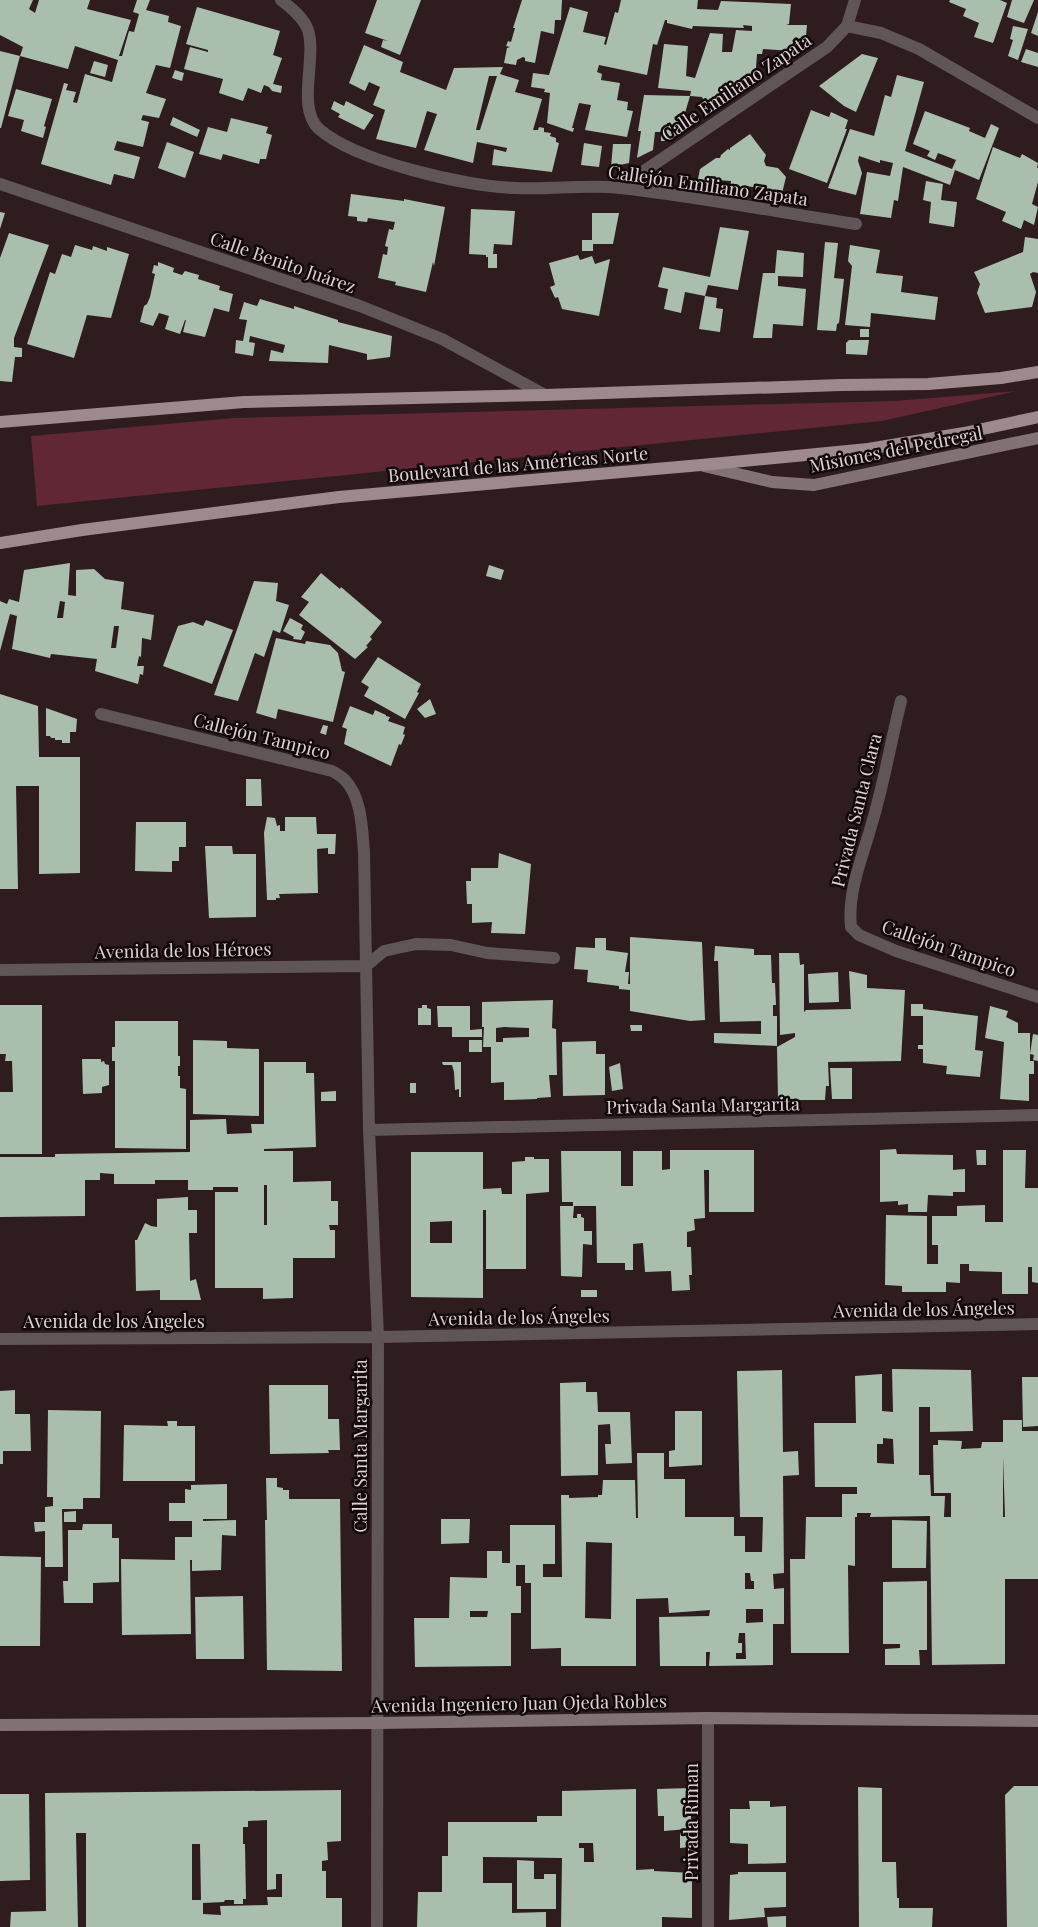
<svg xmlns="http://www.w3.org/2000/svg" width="1038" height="1927" viewBox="0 0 1038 1927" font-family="'Playfair Display',serif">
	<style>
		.green { fill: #612735 }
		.building { fill: #aabeae; fill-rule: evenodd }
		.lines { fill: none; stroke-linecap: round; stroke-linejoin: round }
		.lane { stroke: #605557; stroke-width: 12 }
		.street { stroke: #605557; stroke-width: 12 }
		.secondary { stroke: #837275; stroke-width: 12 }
		.primary { stroke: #9e898c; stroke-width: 12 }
		.labels { text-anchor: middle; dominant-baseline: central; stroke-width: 5; stroke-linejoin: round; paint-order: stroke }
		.street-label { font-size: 18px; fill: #e0d2d4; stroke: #11090a }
	</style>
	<rect width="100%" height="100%" fill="#2f1c1f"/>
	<path class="green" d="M1017 391 882 421 37 506 31 436 234 418 895 401Z"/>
	<path class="building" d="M0 0H33L29 9 35 13 39 0H90L87 9 131 20 119 56H122L129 31 134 32 139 14 133 12 137 0H150L146 10 169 16 168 22 181 26 170 68 156 65 146 93 166 99 159 118 143 115 141 120 149 122 143 147 117 141 114 150 140 157 134 179 114 174 111 185 41 164 64 83 68 84 66 90 76 92 73 102 77 103 85 74 112 82 118 60 75 46 68 69 20 56 23 47 0 35Z
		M377 0H421L400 55 381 47 383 40 388 41 365 33Z
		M522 0H562L561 20H555L554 34 541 31 535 63 525 61V58L523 57 517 60 516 65 504 63 507 48 510 47 506 46 508 41 511 42 515 28H513Z
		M621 0H698L697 9 718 10 721 1 791 4 789 24 786 25H807L805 46 793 45 792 51 763 49 762 54H757L755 81 709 111 702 97 690 96 691 91 658 88 664 44 688 46 686 76 695 78 710 33 723 34 722 52H732L736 30 752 31V26L743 25 744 28 693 26 692 29 667 23V20H665L657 45 653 44 647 75 599 65 597 72 602 74 601 80 620 83 617 100 628 102 627 110 633 111 627 137 585 130 591 105 579 103 572 128H574L573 132 547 123 550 93 544 92 545 89 531 87 533 73 549 75 570 7 588 12 583 32 606 37 604 44 606 45 615 12 618 13Z
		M950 0H1000L1007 3 993 43 974 37 979 23 963 16 966 9 949 2Z
		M1012 0H1034L1024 23 1007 17Z
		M197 7 280 31 273 55 282 58 273 84 282 86 281 93 272 91 269 87 264 85 261 93 248 88 243 101 219 93 223 79 184 69 190 47 208 52V50L186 44Z
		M1038 12V36L1031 33Z
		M1013 26 1028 29 1018 60 1008 56 1013 40 1010 39Z
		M364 45 403 62 400 72 446 90 454 68 503 67 500 74 519 80 515 92 542 99 533 130H538L539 127 544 128V132L551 133 550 136 556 138V142L559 143 552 172 492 165 494 149 506 152 507 148 477 142 473 163 424 150 437 114 427 111 416 148 376 139 385 110 373 105 380 87 369 82 365 91 349 83ZM489 76H497L480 130H476Z
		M1026 49 1038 53V67L1021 62Z
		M0 51 20 56 1 128H0Z
		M862 54 878 58 856 112 844 106 819 86Z
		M94 61 108 65 105 77 90 73Z
		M175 70 184 73 182 81 172 78Z
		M897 75 924 82 905 151 952 169 956 160 938 153 935 160 927 156 930 151 913 144 925 111 970 128 969 131 985 138 991 124 999 128 979 180 955 170 950 185 903 167 898 201 894 200 891 218 860 214 867 172 890 176 893 163 880 160V163L859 156 858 161 862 173 856 195 828 188 850 129 874 136 885 95 891 97Z
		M16 89 52 99 44 126 46 127 43 138 21 131 24 120 8 116Z
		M644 95 690 96 680 130 666 141H661V132H655L653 150 637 158 641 131H638Z
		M334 101 344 106 346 101 374 115 364 130 338 117 340 114 331 109Z
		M811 110 829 117 831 112 848 120 845 129H847L827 183 789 169Z
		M173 117 200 130 197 137 170 125Z
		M231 118 268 127 266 133 272 135 266 159H260L259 164 223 154 221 160 199 154 208 127 227 132Z
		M750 134 766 155 764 161 766 166 778 168 786 177 780 202 758 199 759 188 746 186 745 191 730 188 731 181 717 180 715 192 696 189 700 169 716 158H720L721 155 728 149 730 150V148Z
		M167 142 194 152 185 178 158 168Z
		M584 143 602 146 599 167 581 165Z
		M613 144H631L629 163 611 167Z
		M993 147 1020 158 1022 154 1038 163 1037 168H1038V182L1032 204 1038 207 1034 225 1024 220 1021 229 1002 221 1006 212 976 199Z
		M926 181 943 184 941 200 957 202 954 227 929 223 931 202 923 200Z
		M351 194 404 201V199L445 207 434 266 433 262 426 292 395 285 396 282 378 278 383 254 387 255 388 247 385 246 389 229 393 230 395 222 368 218 367 222 357 221V217L348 216Z
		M471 209 515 211 512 245 494 244 493 254H497V268H488V257H486V255L469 254Z
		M0 212 5 213 0 229Z
		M592 213H619L613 244H593V251H582V240H592Z
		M720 227 749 231 738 290 708 285 705 296 685 292 681 313 664 309 668 289 658 287 663 267 710 277Z
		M9 233 49 245 14 338V347L22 348V357H15L12 382 0 381V258Z
		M1025 237 1038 239V273L1033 272 1030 274 1036 292 1032 307 985 313 977 293 980 284 974 272 1023 252Z
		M825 242 838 243 834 278 844 279 839 323 837 324 836 331 817 330Z
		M75 245 92 250 93 246 107 251V247L129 254 111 318 87 315 74 358 27 344 50 272 55 274 62 254 71 257Z
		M850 245 880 250 876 273 903 276 901 292 938 297 935 320 871 313 870 327 845 325 852 266 848 261Z
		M777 250 804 253 803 277 778 276V286L806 289 803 326 773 324 772 338H753L763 273H775Z
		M578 255 580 260 592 256 595 264 610 259 599 316 562 309 558 297 555 298 550 287 555 285 549 263Z
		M158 262 174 268 173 272 182 275 185 271 199 275 198 279 220 286 219 290 233 294 229 312 214 308 205 337 183 332 186 320H185L180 334 165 329 169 316 159 313 153 326 140 322 144 306 147 304 150 297 155 274 152 273 154 265 158 266Z
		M705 296 717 298 716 308 723 309 720 332 699 329Z
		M260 299 294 309V306L338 320V322L392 336 390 357 367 360V354L329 345 328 363 269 361 271 350 283 353 285 345 250 336 249 342 255 343 253 356 235 353 236 340 243 341 247 320 239 319 244 302 257 306Z
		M860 329H869V337H860Z
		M849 340H869L867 355 846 354V343Z
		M70 563 68 595 76 596V570L94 569 105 579 124 582 121 609 154 615 151 640 142 638 141 657 139 656 137 666H144L143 675 140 674 138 684 95 671 97 659 51 654 50 658 12 649 17 616 10 614 0 651V601L7 604 9 599 19 602 24 570ZM60 601 65 602 63 618H57ZM114 626H119L116 648H111Z
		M489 565 504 570 501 580 486 576Z
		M321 573 340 589 341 587 382 622 370 637 372 639 366 646 368 647 355 659 299 615 309 602 301 597Z
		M254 581 278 583 276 601 289 605 280 633 273 630 264 657 255 653 238 701 214 695Z
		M290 618 303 625 301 629 305 632 301 640 293 639 294 637 283 631Z
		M206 620 233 630 212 684 163 666 178 626 193 622 203 626Z
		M276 638 305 644 306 641 330 645 338 653 342 671 345 672 333 722 278 709 276 719 256 713Z
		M378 657 421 684 417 692 419 693 405 719 364 696 369 687 361 682Z
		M0 694 38 706 39 757H80V873L39 874V786H16L18 889H0Z
		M430 699 436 714 425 718 417 709Z
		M350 706 373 715 375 710 386 715V716L390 717 388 721 405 727 403 734 405 735 401 745 399 744 391 766 344 744 347 729 342 727Z
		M46 708 77 719 76 732H70V743H62V740H55V738H51L50 736H46Z
		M323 725 328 726 326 735 320 733Z
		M246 779H261L262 806H246Z
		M267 817 275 818 277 826 280 825V831H285V817H316L317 834H336L335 854H328V848L317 849 318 893 279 894 280 898H276V900H267L264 833Z
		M136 822H186V847H179V861H172V872L135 871Z
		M205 846H232L233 854H256V917L209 918Z
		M499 853 531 864 525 934 491 933 492 922 472 923V904H467L466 881H471V868H498Z
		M630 937 702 942 705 1020 690 1021 630 1011V990L619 989V986L587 982 588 970 574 969 576 947 595 948V938H606V950L628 953 625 972H629L628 984H630Z
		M715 946 754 949V955H771L772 983H775L776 1005H773V1016H777V1046L714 1043V1033L761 1034V1021L720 1022 718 961H714Z
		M779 953H799L800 965 804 964V1012L806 1010 851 1009 849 971 867 975V988L905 990 901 1061 828 1062 829 1086H826L825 1100H778L777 1047 795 1037V1033L780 1035Z
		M838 972 839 1002 809 1003 808 974Z
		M553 1000 552 1028 556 1029 557 1075H549L551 1097 537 1098V1099L504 1100V1082L491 1083V1047H483L484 1027H482V1002ZM504 1027 529 1028V1037L503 1038V1042H496V1028Z
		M911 1004H923V1009L978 1016 975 1050 983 1051 980 1077 946 1074 947 1066 923 1063V1049H918V1045H923V1016H911Z
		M0 1005H42V1154H0V1092H13L12 1061H5L6 1054H0Z
		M422 1005H427V1008L431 1009V1025H418V1008H422Z
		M437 1006H470V1030L482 1029V1037H452V1027H438Z
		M990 1006 1008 1011 1006 1017 1018 1023V1033H1030V1061H1034V1074H1029V1101L1000 1099 1004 1042 985 1038Z
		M115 1021H178V1056H180V1066H178V1076H180V1088L186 1089V1149L115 1148V1061H112V1047H115Z
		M630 1025H642V1031H631Z
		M1033 1034 1038 1035V1061L1033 1060 1034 1055 1030 1054Z
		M193 1040 227 1041V1048L259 1049V1116L193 1114Z
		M469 1040H482V1052H469Z
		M596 1041V1054H605V1095L563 1096 562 1042Z
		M82 1059H101V1062L104 1061 105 1064 109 1065V1085L102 1087V1093L83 1094Z
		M264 1062H306V1073H314L316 1147 264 1149V1151H293V1182L331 1181V1201H338V1225H329L330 1230H335V1258H293V1298L263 1299V1288H215V1192H238V1187H213V1190H188V1180H155V1184H114V1174L100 1173V1180H85V1216L0 1217V1157H55V1154L190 1152V1120L226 1119 227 1134 252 1133 251 1124H264ZM264 1185H267V1225H264Z
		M442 1062H461V1097H459V1089L455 1090 454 1072 452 1065H443Z
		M620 1063 623 1089 612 1091 609 1067Z
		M830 1068H852V1099H832Z
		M410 1083H416V1093H410Z
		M336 1091V1101H321V1092Z
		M896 1149 897 1154 953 1155V1170L965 1169V1192H953V1196L928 1195 927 1212H908V1204L898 1205V1201L880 1202V1150Z
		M670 1150H754V1212H709V1170H704L705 1218 694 1219 695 1230 687 1232V1247H691L692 1275H689L690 1290 672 1291 671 1271 645 1272 643 1243 633 1244V1270H625V1263H597L596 1206H574L573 1218H577V1214H581V1217L584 1218V1231H592V1245L583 1244 582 1277 561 1276 560 1206H573V1202H562L561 1151H621V1186H633V1151H662V1170L670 1169Z
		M976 1150H986V1165H977Z
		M1003 1150H1026L1025 1188H1038V1283L1032 1282V1267H1028V1294H1002V1272L969 1271V1264H960V1283L946 1282V1292H902V1286L885 1285 886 1215 927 1216V1264H938V1245H932V1216H957V1206L985 1205V1222H1003Z
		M411 1152H483V1189L501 1188 502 1194H512V1162L525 1161V1157H534V1159H549V1192L526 1194V1269H486V1210H483V1298L411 1297ZM452 1221V1243H430V1222Z
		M188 1197V1210H197V1233H189L190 1281 196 1279 201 1300H160V1290L136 1291 135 1240H137L145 1223 151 1226 157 1227V1199Z
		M581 1290H597V1297H581Z
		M892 1369 971 1370 973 1431 930 1432V1407H919V1475H930L931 1496H945L944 1517H951V1493H934L933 1445H938V1440L962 1441 961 1449 981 1448 982 1442H1003V1420H1022V1431H1038V1579H1005V1664L932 1665 930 1516 870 1517 871 1513H857V1517H855V1566L848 1565 849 1653H791L790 1559H805L806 1517H842V1494H857V1487H815L814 1423H856L855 1376 882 1374V1411L893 1412ZM883 1438 893 1439 894 1464 877 1463V1444H883ZM1003 1456 1005 1517H1003Z
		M782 1370 783 1452 798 1451 799 1475 783 1476 784 1573 773 1574 774 1589 784 1588V1624H773V1665L709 1666 710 1652H706V1666H660L659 1617 709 1616 710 1610 669 1613 668 1598 636 1599V1666H561V1648L531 1649V1583H525V1565H516V1586H521V1613H511V1666L415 1667 414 1618H449L450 1577 487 1578V1551H502V1563H510V1525H555V1564H543V1577H562L561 1495H569V1498L598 1497V1495H602L603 1480H635L636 1518H638L637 1453H664V1479H685V1517H734V1536H745V1552H762L763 1517H740L737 1371ZM586 1542 612 1543 611 1619 585 1618ZM745 1573H750L751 1581H754V1589H745ZM746 1609H763V1622L746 1623ZM470 1611H488L487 1617H470ZM739 1633H745L746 1659H736V1653H742V1643H738Z
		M1022 1377H1038V1426L1023 1427Z
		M586 1382V1392H597L598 1412H630L632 1463 606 1464 605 1444H611L610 1424 598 1425V1475L561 1476 560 1383Z
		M269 1385H328V1419H339L340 1450H328L329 1453 270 1454Z
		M15 1390V1414H30L31 1451H3V1464H0V1391Z
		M48 1410 101 1411 100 1498H83V1509H62L63 1567H45V1531L35 1532 34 1522H45V1507L53 1506V1497H47Z
		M675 1411H702V1465L669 1467V1451L675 1450Z
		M167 1421H177V1426H195V1481H123L124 1425 168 1426Z
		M266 1478H277V1487L283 1488V1490H289V1499H340L342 1671 267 1670 265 1520H267Z
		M227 1484V1519H203V1521L236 1520V1536L222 1535 221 1570 192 1571V1560H190L191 1634 122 1635 121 1559 175 1560V1537H192V1521H169V1503H185V1489L191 1490V1485Z
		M76 1511V1522H64V1512Z
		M441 1519H470L469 1543 441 1544Z
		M892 1520 927 1521 926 1568H892Z
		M83 1524H112V1538H119V1582L93 1583V1603H64L63 1581H68V1530H82Z
		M0 1556 41 1557 40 1646H0Z
		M927 1581V1650H919L920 1665H885V1649L900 1648V1644H883V1582Z
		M243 1596 244 1659H196L195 1597Z
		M1014 1786H1038V1927H1007L1005 1795Z
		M858 1787 882 1788V1862H896L897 1898H899V1908H933L932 1927H859Z
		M691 1788V1825H689L688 1829 664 1831V1816H658L657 1789Z
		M636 1789V1870L654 1869V1871L692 1873V1918L662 1917V1927H561L562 1858 483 1857V1883H512V1913L546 1912V1927H417L418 1892H442V1856H448V1822H537V1816H562V1791ZM579 1843H593L594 1862H584V1848H579Z
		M341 1790V1841L327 1842 328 1860 322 1861V1871H326V1898H342V1927H86V1833H76L78 1927H10L11 1912 46 1911 45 1793ZM267 1820V1890L276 1889V1874H282V1897H267L268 1905 220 1906 221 1915 203 1914V1903L224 1902 225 1900H234V1904H243V1899H246L245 1844H243V1827H248V1821ZM192 1844H200L201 1900H192Z
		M0 1794H29L30 1880 0 1881Z
		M749 1801H770V1807L786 1806V1863L748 1864V1844L730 1843V1809H750Z
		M691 1832V1847L680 1848V1833Z
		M517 1860 534 1861V1879H544V1874H556V1909H517Z
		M738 1872H786V1907L764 1908 765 1917 729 1920 730 1875 738 1874Z
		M786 1916V1927H768L767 1917Z"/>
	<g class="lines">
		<path class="lane" d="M366 966 384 951 416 944 451 945 487 953 554 958"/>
		<path class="street" d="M281 0C291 8 303 17 308 30 317 58 296 108 319 129 357 162 465 186 515 188 550 190 586 184 621 188 699 197 778 212 856 224
			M847 26 881 33 919 49 1038 118
			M0 184 360 306 442 339 545 395
			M619 188 827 47 847 26 855 0
			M901 701C891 741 884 783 872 823 863 856 847 892 851 927L859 935 896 951 1038 997
			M101 714 332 771C336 773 341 776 345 780 362 798 362 829 364 852L369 1130 378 1337 377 1927
			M0 970 366 966
			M369 1130 1038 1115
			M0 1339 378 1337 1038 1324
			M708 1718V1927"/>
		<path class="secondary" d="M704 466 772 482 814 485 1038 438
			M0 1725 378 1723 708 1718 1038 1721"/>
		<path class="primary" d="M0 422 244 402 545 395 841 385 928 384 1001 378 1038 372
			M0 543 82 530 339 497 701 465 868 449 964 433 1038 417"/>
	</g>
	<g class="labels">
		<g class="street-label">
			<text transform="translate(736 87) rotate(-34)">Calle Emiliano Zapata</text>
			<text transform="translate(708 185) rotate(8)">Callejón Emiliano Zapata</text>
			<text transform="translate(283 262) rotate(19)">Calle Benito Juárez</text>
			<text transform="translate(896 449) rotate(-11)">Misiones del Pedregal</text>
			<text transform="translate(518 464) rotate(-5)">Boulevard de las Américas Norte</text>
			<text transform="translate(262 736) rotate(14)">Callejón Tampico</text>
			<text transform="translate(856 810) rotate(-76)">Privada Santa Clara</text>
			<text transform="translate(949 948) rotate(19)">Callejón Tampico</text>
			<text transform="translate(183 950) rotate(-1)">Avenida de los Héroes</text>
			<text transform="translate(703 1105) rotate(-1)">Privada Santa Margarita</text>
			<text transform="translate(924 1309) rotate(-1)">Avenida de los Ángeles</text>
			<text transform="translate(519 1317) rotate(-1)">Avenida de los Ángeles</text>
			<text x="114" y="1321">Avenida de los Ángeles</text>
			<text transform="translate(360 1446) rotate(-90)">Calle Santa Margarita</text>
			<text transform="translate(519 1703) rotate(-1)">Avenida Ingeniero Juan Ojeda Robles</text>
			<text transform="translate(691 1822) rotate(-90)">Privada Riman</text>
		</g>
	</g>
</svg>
